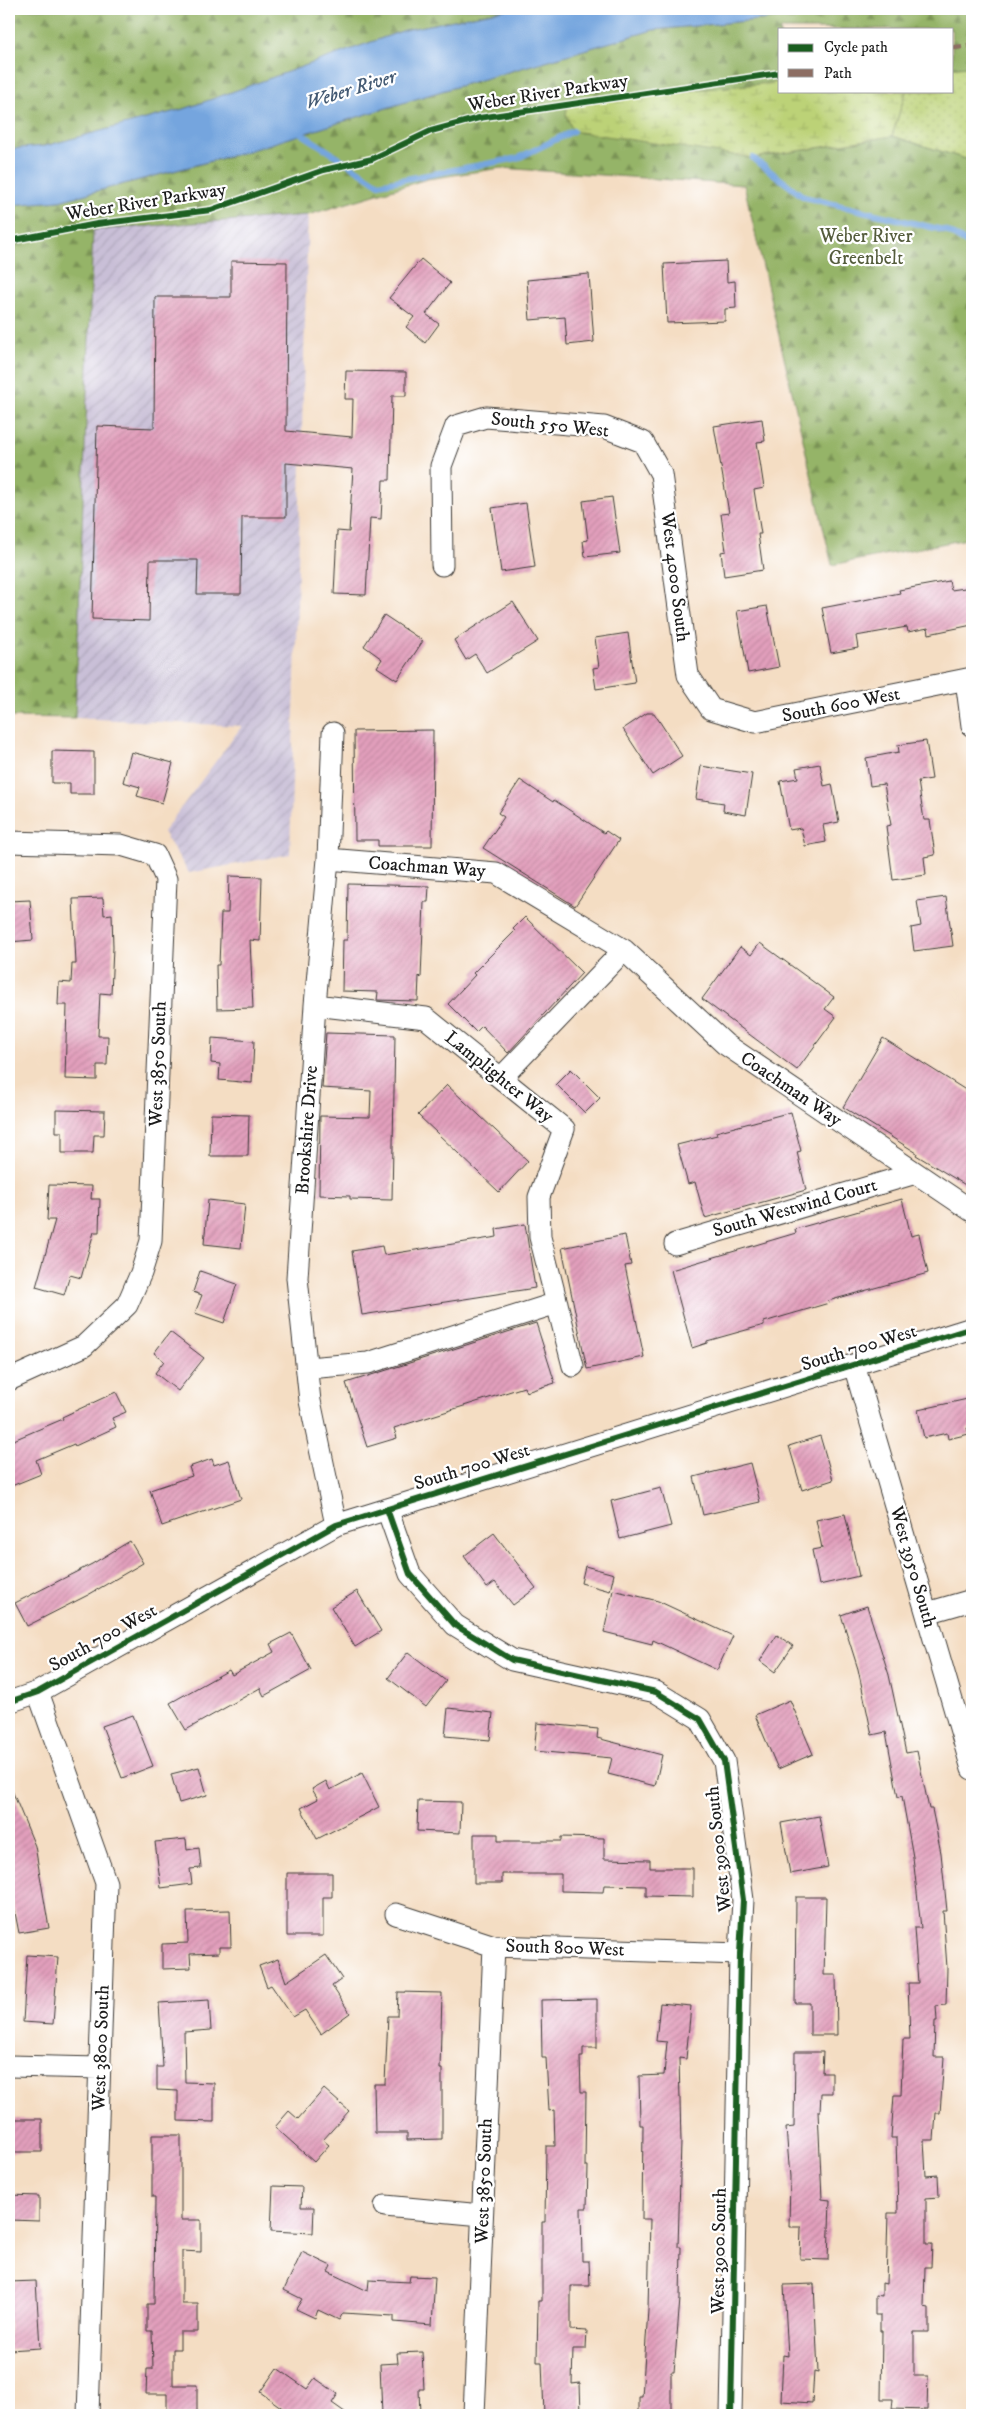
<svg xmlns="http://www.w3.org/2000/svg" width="981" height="2424" viewBox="0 0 981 2424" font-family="'IM FELL DW Pica',serif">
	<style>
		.industrial { fill: url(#industrial-furrows) }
		.grass { fill: url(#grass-dots); stroke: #6c774a }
		.forest { fill: url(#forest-firs); stroke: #586842 }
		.wetland { fill: url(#wetland-marsh); stroke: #6c774a }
		.water { fill: #74a5de; stroke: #48607d }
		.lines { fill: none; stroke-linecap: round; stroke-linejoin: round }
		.stream { stroke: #74a5de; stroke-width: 6 }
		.building { fill: url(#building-hatch) }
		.minor-casing { stroke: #3c3935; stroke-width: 23 }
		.minor { stroke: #fff; stroke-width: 21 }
		.quiet { stroke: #8d6e63; stroke-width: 5; stroke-dasharray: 10 5; stroke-linecap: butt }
		.cycleway-casing { stroke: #fff; stroke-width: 9 }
		.cycleway { stroke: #1b5e20; stroke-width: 6 }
		.labels { text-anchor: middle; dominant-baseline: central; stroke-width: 4.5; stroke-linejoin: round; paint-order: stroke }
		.street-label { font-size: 19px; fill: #1c1c1c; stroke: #fff }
		.park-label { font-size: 19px; fill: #545c3c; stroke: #fff }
		.water-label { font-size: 20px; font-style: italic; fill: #445a73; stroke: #fff }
	</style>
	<defs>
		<pattern id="industrial-furrows" width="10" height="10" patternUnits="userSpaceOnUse" patternTransform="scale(1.25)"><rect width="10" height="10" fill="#c9bfd7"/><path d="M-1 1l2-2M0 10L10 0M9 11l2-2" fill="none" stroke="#aca4b8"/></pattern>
		<pattern id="grass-dots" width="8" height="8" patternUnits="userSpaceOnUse" patternTransform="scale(1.25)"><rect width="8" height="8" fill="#bcd277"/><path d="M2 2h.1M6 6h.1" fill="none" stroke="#a1b466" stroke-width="1.8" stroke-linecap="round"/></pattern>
		<pattern id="forest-firs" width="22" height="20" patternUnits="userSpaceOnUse" patternTransform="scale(1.25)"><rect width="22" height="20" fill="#95b468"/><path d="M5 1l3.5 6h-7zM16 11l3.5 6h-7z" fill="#799255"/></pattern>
		<pattern id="wetland-marsh" width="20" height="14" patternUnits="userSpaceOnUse" patternTransform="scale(1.25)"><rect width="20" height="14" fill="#bcd277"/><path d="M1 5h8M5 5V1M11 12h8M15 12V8" fill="none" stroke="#a1b466"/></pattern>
		<pattern id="building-hatch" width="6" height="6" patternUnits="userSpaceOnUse" patternTransform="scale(1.25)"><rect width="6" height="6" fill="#e29fbc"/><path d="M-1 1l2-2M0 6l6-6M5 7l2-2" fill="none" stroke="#c188a1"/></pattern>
	</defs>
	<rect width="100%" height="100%" fill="#fff"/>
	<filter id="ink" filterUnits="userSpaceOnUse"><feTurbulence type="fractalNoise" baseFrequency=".02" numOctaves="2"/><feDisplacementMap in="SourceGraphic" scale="10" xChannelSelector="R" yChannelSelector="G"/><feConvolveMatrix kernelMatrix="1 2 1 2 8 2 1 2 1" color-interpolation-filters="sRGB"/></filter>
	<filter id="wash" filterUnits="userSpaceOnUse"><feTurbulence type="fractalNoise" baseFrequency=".0096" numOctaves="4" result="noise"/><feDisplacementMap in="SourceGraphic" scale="20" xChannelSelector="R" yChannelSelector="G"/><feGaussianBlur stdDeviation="1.12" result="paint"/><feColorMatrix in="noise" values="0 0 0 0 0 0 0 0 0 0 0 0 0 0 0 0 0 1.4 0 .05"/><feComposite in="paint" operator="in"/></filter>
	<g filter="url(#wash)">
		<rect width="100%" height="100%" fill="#f4ddc3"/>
		<path class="industrial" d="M308 215 290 854 189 873 163 832 242 726 75 718 93 230Z"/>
		<path class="grass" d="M972 66V161L892 136 906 91H952V67Z"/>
		<path class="forest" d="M9 9H508L405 30 187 108 45 146 9 149Z
			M873 9H972V66L952 67V29H780V82L568 102 753 158 892 136 972 161V538L832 565 744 185 501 168 427 179 308 215 93 230 75 718 9 717V205L59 201 231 156 435 93 653 30Z"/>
		<path class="wetland" d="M780 82V91H906L892 136 753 158 573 131 566 115 568 102Z"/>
		<path class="water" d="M508 9H873L653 30 435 93 238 154 59 201 9 205V149L45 146 187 108 405 30Z"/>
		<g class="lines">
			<path class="stream" d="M296 130 379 184 518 158 573 131
				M753 158 804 197 947 231 972 246"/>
		</g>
		<g id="blocks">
			<path class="building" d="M421 259 450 283 426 314 439 324 425 343 406 327 414 317 389 298Z
				M231 261 287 262 286 431 352 437 353 399H345L346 371 406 372V396H392L390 480H383L381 519 370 518 366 595 334 594 337 531 349 532 353 469 286 463V517H242L241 594H197L198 560H150L149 621 92 619 97 426 154 428 155 297H231Z
				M726 261 727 282 735 281 736 308 725 309V321L667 323 664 264Z
				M589 274 594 342 567 345 565 317 530 320 527 280Z
				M762 419 765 441 757 442 764 488 754 490 761 534H758L763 570 724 576 721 552 726 551 721 514 729 513 714 426Z
				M612 497 620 553 585 557 583 541 588 540 583 501Z
				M526 503 535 567 501 572 492 508Z
				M949 581 951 590 972 587V625L929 634 928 628 908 632 907 627 856 636 858 648 831 653 822 608 900 593 899 590Z
				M513 602 538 641 487 673 475 654 466 660 454 640Z
				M767 606 779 667 748 673 737 611Z
				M384 615 423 641 397 680 377 667 382 659 364 646Z
				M628 633 635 683 596 689 593 668 599 667 595 638Z
				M647 713H654L682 756 653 775 623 729Z
				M433 730 432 846H378V840H355L354 731Z
				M926 741 932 779 918 781 924 820H930L935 855 924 857 926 875 893 880 886 826 891 825 884 784 870 786 866 758 899 752 898 745Z
				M52 751 94 752V794H70V783H52Z
				M131 752 173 763 162 803 137 796 140 787 123 782Z
				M820 764 824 786 832 784 839 822 823 825 826 842 805 846 801 828 789 830 780 781 798 778 796 768Z
				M701 766 752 774 746 815 723 811 724 803 696 799Z
				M520 780 553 802 554 800 604 833 606 831 619 840 575 906 483 848 504 817 498 813Z
				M229 876 262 877 260 941 250 940 253 1008 217 1009 216 965H219L221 913H228Z
				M348 884 429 886 428 902H424L421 978 419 976 418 1001 377 1000 378 992 342 991 343 940H347Z
				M946 897 953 946 914 951 911 928 921 926 917 901Z
				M103 898 104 915 112 914 113 947 111 994 100 993 98 1036H108L107 1065H97V1080L65 1079 67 1005H58L59 982 71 983 72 964H76L73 899Z
				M30 900 33 940 9 942V901Z
				M525 917 582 973 508 1053 482 1026 476 1032 448 1004 475 975 473 973 515 931 513 929Z
				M760 943 834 997 825 1009 836 1017 797 1070 702 999 740 947 751 955Z
				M326 1033 395 1035 392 1200 350 1199V1196L319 1195 320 1116 370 1117 371 1091 322 1088Z
				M212 1038 254 1041 252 1083 219 1080 220 1064 211 1063Z
				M883 1038 972 1094V1189L916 1155 917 1153 843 1107Z
				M571 1069 600 1098 585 1113 556 1084Z
				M447 1085 528 1161 499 1192 418 1115Z
				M56 1110 105 1111 104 1135H94L93 1153H62V1132H56Z
				M791 1112 801 1151 797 1152 806 1190 705 1218 695 1182 688 1184 677 1145 717 1135 716 1132Z
				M211 1114 249 1115 248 1156H210Z
				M49 1185 92 1186 91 1199H100L99 1232H94L81 1278 70 1275 64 1295 36 1287 55 1220H47Z
				M902 1199 911 1236 919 1234 928 1273 828 1301 829 1303 764 1322V1325L707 1341V1343L692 1348 671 1270 796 1233 795 1229Z
				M208 1200 245 1204 241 1248 204 1244Z
				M525 1224 535 1288 362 1315 352 1251 382 1246 384 1255 497 1237 496 1229Z
				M625 1235 631 1265 625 1266 644 1357 587 1369 562 1248Z
				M200 1271 237 1284 224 1323 195 1313 202 1295 193 1292Z
				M536 1323 555 1383 526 1392 524 1387 394 1428 397 1438 367 1447 346 1383Z
				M170 1332 204 1358 178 1391 155 1373 164 1361 154 1353Z
				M116 1392 126 1412 112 1418 116 1427 75 1446 74 1444 36 1460 41 1474 9 1487V1442L63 1419 62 1417Z
				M972 1398V1427L967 1428 969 1434 948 1439 947 1433 924 1438 918 1410Z
				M820 1436 833 1480 802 1490 789 1446Z
				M212 1459 214 1465 229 1460 241 1499 162 1526 150 1490 192 1476 189 1467Z
				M750 1463 760 1502 703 1515 694 1477Z
				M661 1488 671 1526 620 1539 611 1501Z
				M845 1514 859 1576 819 1585 812 1550 822 1548 816 1520Z
				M494 1533 536 1588 513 1605 495 1582 487 1588 464 1556Z
				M130 1541 143 1563 88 1595 27 1626 15 1603 92 1564Z
				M585 1566 614 1574 610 1591 581 1583Z
				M613 1590 658 1601 733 1636 717 1670 653 1640 652 1644 604 1632Z
				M357 1591 381 1631 355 1647 331 1607Z
				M867 1606 889 1675 906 1753 917 1751 929 1809H932L941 1853 947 1911H943L947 1968 946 2005 936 2006 937 2021H935L934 2057H944L940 2113H936L934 2140H924L926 2176 938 2175 939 2197 926 2198V2244H932L931 2267H925L924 2307 929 2308V2332H914V2376H928L927 2410 892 2409 893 2399H881L882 2331H880V2315H875V2295L882 2296V2283L886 2284 888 2213H898L896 2138H891L894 2095H901L903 2039H910L908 1983H918L914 1928H921L913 1857 902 1796 898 1797 886 1732 872 1735 858 1669 841 1615Z
				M291 1633 311 1670 264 1696 260 1688 186 1730 170 1703 229 1670 232 1675 274 1652 270 1644Z
				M777 1635 793 1646 775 1672 760 1661Z
				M408 1652 446 1681 426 1707 388 1678Z
				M790 1700 813 1754 778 1769 755 1715Z
				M448 1708 493 1713 490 1740 445 1736Z
				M133 1715 153 1766 122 1778 102 1726Z
				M537 1723 598 1729 597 1738 662 1755 655 1786 608 1774 612 1758 534 1751Z
				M199 1767 207 1795 179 1803 171 1774Z
				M362 1773 379 1807 317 1839 301 1808 318 1799 312 1789 326 1781 330 1790Z
				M9 1783 35 1846 49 1928 19 1933 10 1887H9Z
				M418 1801 461 1802 460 1833 417 1831Z
				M819 1816 828 1867 790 1874 781 1823Z
				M474 1834H498V1841H561V1837L604 1838V1859L650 1860V1868H693V1897L646 1896V1886L604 1885 603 1892 561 1891V1874H502V1883H474Z
				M186 1839 187 1850 199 1848 201 1868 190 1869 192 1884 161 1888 155 1842Z
				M287 1873H332V1897H323V1936H287Z
				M796 1897H826L824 1975H836L837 2035H810V2003H795Z
				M230 1910 231 1947H219V1953L190 1954 191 1968 162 1969V1944L188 1943 187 1911Z
				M27 1955 58 1957 53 2024 23 2022Z
				M326 1955 342 1979 332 1986 350 2013 321 2034 305 2010 293 2017 271 1985 267 1987 259 1966 278 1959 286 1982Z
				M398 1992 442 1993 440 2069H442V2139L407 2140V2133H375L374 2084H385L388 2016H397Z
				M597 1999V2048H583V2057H580L581 2092H586L585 2166H588L587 2208H581L582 2261H589L590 2286H571V2330L587 2331 586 2349H573L572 2384 580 2383 581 2415H544L542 2362H537L538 2301H542V2222H545L546 2146H555L554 2110 549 2111 546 2058H542L541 2000Z
				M209 2000 211 2030 184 2032 185 2082 214 2083V2122L178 2121V2091L157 2090V2067H163L159 2003Z
				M660 2003 691 2006 686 2059 679 2058 681 2142 678 2247H681L680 2299 674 2372H671V2415H639V2397H642L648 2310 650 2219H642L643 2125H640L639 2076 664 2075 667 2042 656 2041Z
				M795 2052H823L822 2072H832V2093H821L820 2111H818L822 2199 830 2200 828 2260 800 2259 801 2227H789L790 2177 786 2128 794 2127Z
				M324 2089 349 2111 323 2140 329 2145 314 2162 275 2127 289 2111 298 2119Z
				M9 2119H42V2152H9Z
				M152 2135H181V2220H201V2252L182 2251V2304H198V2332H180V2349H173V2385H197V2415H167V2394H146L147 2369H153L152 2331H147V2304H154L155 2197H152Z
				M273 2186 302 2187 301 2207H314L313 2233 271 2231Z
				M9 2195 39 2196V2221L9 2220Z
				M302 2252 331 2266 328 2272 368 2291 369 2280 409 2282 410 2276 435 2277 432 2325 394 2322V2316L343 2313 339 2320 318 2310 315 2318 296 2309 302 2299 284 2290Z
				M36 2281 40 2348 9 2350V2282Z
				M814 2284 818 2373 814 2372 812 2403 781 2401 783 2355 788 2356 784 2285Z
				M422 2352 424 2389H419L420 2415H382L380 2364 398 2363 397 2353Z
				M277 2368 307 2389 315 2378 338 2394 332 2403 349 2415H292L260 2392Z"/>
		</g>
	</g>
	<g filter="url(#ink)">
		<use href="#blocks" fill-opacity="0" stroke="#3c3935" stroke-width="1"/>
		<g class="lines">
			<defs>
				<path id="minor" d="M442 565 441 466 456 426 486 417 604 427 643 442 661 474 688 675 711 709 755 722 972 678
					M966 680 972 726
					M333 733 328 859 315 1005 297 1278 310 1401 336 1525
					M9 842 121 845 155 855 166 879 151 1241 141 1273 127 1305 84 1346 9 1380
					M328 859 496 873 624 950 725 1044 972 1211
					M315 1005 426 1018 564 1129 539 1197 540 1237 573 1366
					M502 1077 624 950
					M675 1244 916 1173
					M854 1365 972 1769
					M307 1368 368 1363 557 1303
					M387 1509 410 1574 455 1625 512 1660 656 1692 700 1719 724 1761 743 1900 740 1954 731 2415
					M927 1613 972 1600
					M38 1692 106 1883 88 2415
					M9 1702 38 1692 336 1525 972 1328
					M396 1914 494 1946 740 1954
					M9 2066 100 2068
					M385 2206 482 2215
					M474 2415 494 1946"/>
			</defs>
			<use href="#minor" class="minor-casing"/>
			<use href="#minor" class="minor"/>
			<path class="quiet" d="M952 48 972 45"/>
			<defs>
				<path id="cycleway" d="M9 241 97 224 211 210 324 170 372 159 431 131 479 118 780 73
					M387 1509 410 1574 455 1625 512 1660 656 1692 700 1719 724 1761 743 1900 740 1954 731 2415
					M9 1702 38 1692 336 1525 972 1328"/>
			</defs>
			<use href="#cycleway" class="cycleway-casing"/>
			<use href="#cycleway" class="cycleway"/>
		</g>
	</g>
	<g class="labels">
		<g class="street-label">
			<text transform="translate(548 93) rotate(-9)">Weber River Parkway</text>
			<text transform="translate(146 202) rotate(-9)">Weber River Parkway</text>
			<text transform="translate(550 425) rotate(6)">South 550 West</text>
			<text transform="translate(675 577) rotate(83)">West 4000 South</text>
			<text transform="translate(841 705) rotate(-11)">South 600 West</text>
			<text transform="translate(427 867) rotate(4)">Coachman Way</text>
			<text transform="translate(158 1064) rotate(-88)">West 3850 South</text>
			<text transform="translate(499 1077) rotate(39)">Lamplighter Way</text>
			<text transform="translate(791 1089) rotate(34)">Coachman Way</text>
			<text transform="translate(307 1130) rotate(-86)">Brookshire Drive</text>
			<text transform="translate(795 1208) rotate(-16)">South Westwind Court</text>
			<text transform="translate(859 1348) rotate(-17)">South 700 West</text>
			<text transform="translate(472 1467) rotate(-17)">South 700 West</text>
			<text transform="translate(913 1567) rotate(74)">West 3950 South</text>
			<text transform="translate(103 1638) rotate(-29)">South 700 West</text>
			<text transform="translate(719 1849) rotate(-96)">West 3900 South</text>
			<text transform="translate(565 1948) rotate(2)">South 800 West</text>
			<text transform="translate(101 2048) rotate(-88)">West 3800 South</text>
			<text transform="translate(484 2181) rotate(-88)">West 3850 South</text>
			<text transform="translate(719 2251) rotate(-89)">West 3900 South</text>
		</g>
		<g class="park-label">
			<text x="866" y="236">Weber River<tspan x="866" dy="22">Greenbelt</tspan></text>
		</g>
		<g class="water-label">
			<text transform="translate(351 90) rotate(-17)">Weber River</text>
		</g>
	</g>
	<rect width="981" height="2424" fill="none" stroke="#fff" stroke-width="30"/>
	<rect x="778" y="28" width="175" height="65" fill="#ffffff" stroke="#a4a4a4"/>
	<rect x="788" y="44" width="25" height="8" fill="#1b5e20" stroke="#a4a4a4"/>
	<text x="824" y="52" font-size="15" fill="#1c1c1c">Cycle path</text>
	<rect x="788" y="69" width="25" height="8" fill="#8d6e63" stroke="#a4a4a4"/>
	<text x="824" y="78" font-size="15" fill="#1c1c1c">Path</text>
</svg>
